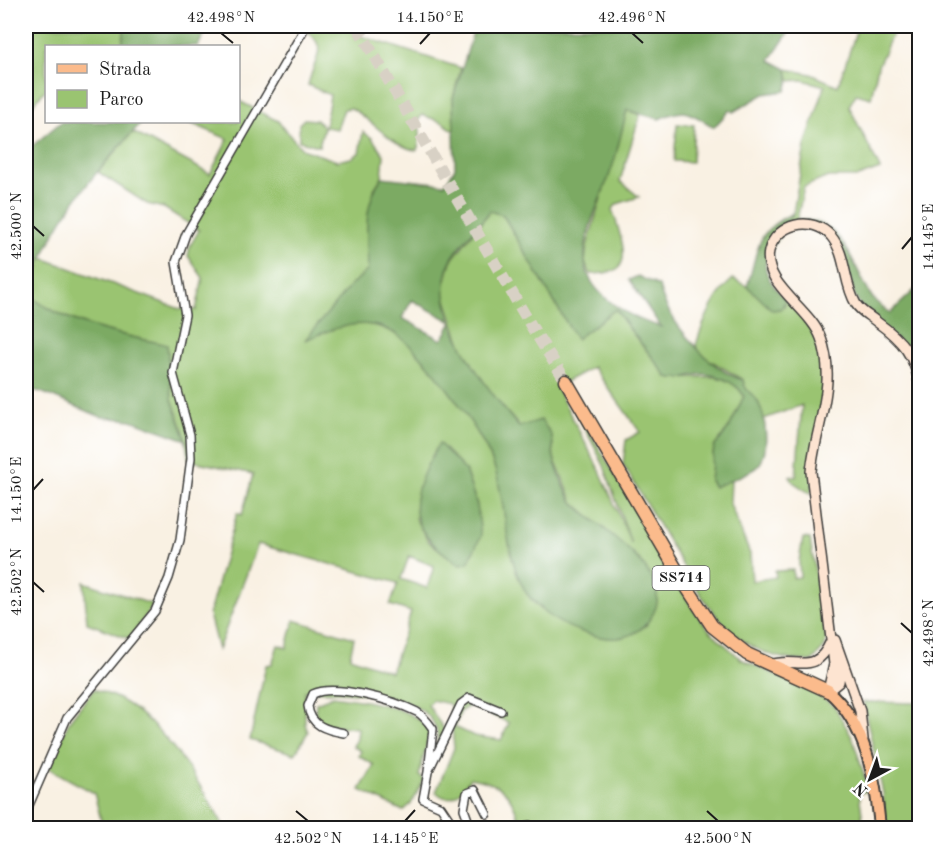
<svg xmlns="http://www.w3.org/2000/svg" width="945" height="854" viewBox="0 0 945 854" font-family="'Old Standard TT',serif">
	<style>
		.green { fill: #9ac471; stroke: #5b7046; stroke-width: 1.5; fill-rule: evenodd }
		.forest { fill: #7baa63; stroke: #4c6340; stroke-width: 1.5; fill-rule: evenodd }
		.lines { fill: none; stroke-linecap: round; stroke-linejoin: round }
		.highway-tunnel { stroke: #d8d1c5; stroke-width: 12; stroke-dasharray: 12 6; stroke-linecap: butt }
		.street-casing { stroke: #3d3c3a; stroke-width: 10 }
		.secondary-casing { stroke: #3d3c3a; stroke-width: 12 }
		.primary-casing { stroke: #3d3c3a; stroke-width: 14 }
		.highway-casing { stroke: #3d3c3a; stroke-width: 15 }
		.street { stroke: #fff; stroke-width: 7 }
		.secondary { stroke: #fde4d1; stroke-width: 9 }
		.primary { stroke: #fbbb8c; stroke-width: 10 }
		.highway { stroke: #fbbb8c; stroke-width: 12 }
		.ticks { fill: none; stroke: #1c1c1c; stroke-width: 2 }
		.labels { text-anchor: middle; dominant-baseline: central; stroke-width: 6; stroke-linejoin: round; paint-order: stroke }
		.shield { fill: #fff; stroke: #606060; stroke-width: 1.5 }
		.shield-label { font-size: 15px; font-weight: bold; fill: #1c1c1c }
		.neatline { fill: none; stroke: #1c1c1c; stroke-width: 2 }
		.ticks-label { font-size: 15px; text-anchor: middle; fill: #1c1c1c }
	</style>
	<rect width="100%" height="100%" fill="#fff"/>
	<filter id="ink" filterUnits="userSpaceOnUse"><feTurbulence type="fractalNoise" baseFrequency=".0167" numOctaves="2"/><feDisplacementMap in="SourceGraphic" scale="12" xChannelSelector="R" yChannelSelector="G"/><feConvolveMatrix kernelMatrix="1 2 1 2 8 2 1 2 1" color-interpolation-filters="sRGB"/></filter>
	<filter id="wash" filterUnits="userSpaceOnUse"><feTurbulence type="fractalNoise" baseFrequency=".008" numOctaves="4" result="noise"/><feDisplacementMap in="SourceGraphic" scale="24" xChannelSelector="R" yChannelSelector="G"/><feGaussianBlur stdDeviation="1.35" result="paint"/><feColorMatrix in="noise" values="0 0 0 0 0 0 0 0 0 0 0 0 0 0 0 0 0 1.4 0 .05"/><feComposite in="paint" operator="in"/></filter>
	<g filter="url(#wash)">
		<rect width="100%" height="100%" fill="#f9f1e3"/>
		<path class="green" d="M26 26H125L122 46H46V89L28 110 26 108Z
			M302 26H359L361 36 461 68 453 98 454 131 442 122 422 115 417 122C422 130 420 141 417 150 396 150 371 119 351 108L344 109 337 129 325 127 330 95 308 85C316 53 330 49 302 26Z
			M858 26H896L878 66 871 98 856 94 849 106 880 169 858 177H828L804 187 797 220 788 225 793 213 805 146 825 86 803 80 789 81 787 69 811 74 838 86Z
			M239 101 278 121 302 149 337 161 351 158 359 153 363 132 372 138 384 155 382 177 374 189 368 270 351 285 306 339C323 334 340 324 358 324 376 323 395 332 408 343 437 369 477 426 492 461 510 504 505 552 527 593 538 613 566 626 587 632 610 639 627 639 647 625L640 560 573 502 554 458 552 436 520 427 485 387 462 347 443 291 451 261 490 211 503 215 576 339 616 309C630 334 651 353 667 377 694 381 727 366 744 396L729 428 714 447 710 481 726 482 731 478 730 504 750 554 752 581 776 577 775 571 793 570V578L800 577 799 561 803 538 810 539 826 639 825 647 812 661C737 662 708 608 674 551 657 522 640 493 623 464L626 440 640 432 593 367 556 387 601 473 631 543 604 466 563 386 693 609 710 631 741 659 816 693 835 707 853 739 869 791 859 793 864 828H522C511 795 507 784 470 778 462 792 451 806 436 792L454 748 450 704 432 700 428 705 445 731 437 749C449 688 343 693 305 691V724L308 732 295 754 250 740 266 665 272 664 278 645 287 648 294 620 354 638 350 657 391 672 411 612 390 605 398 583 258 544 218 650 209 614 237 513 242 515 253 474 189 460 184 432 172 399 167 345C120 334 67 325 29 295L40 257 180 309 196 310 203 278 188 256 190 246 199 230 164 208 147 204 98 172 133 132 210 174 228 139 188 122H238ZM465 470 477 505 459 564 428 541 415 518ZM409 556 434 566 427 588 401 579ZM471 705 509 723 501 740 474 736 455 727 461 711Z
			M627 110 640 115 620 181 639 197 617 204 612 210C617 221 619 231 622 242 628 271 615 273 590 274L585 262 587 246Z
			M304 119 316 120 324 127 319 146 299 141V124Z
			M677 124 694 125 692 162 674 161Z
			M733 279 747 286 772 309 784 306 786 300C794 308 804 316 811 327 837 369 817 446 811 494L793 482 790 476 796 477 802 405 764 419 758 401 745 389 743 380 700 354 696 345C703 322 714 295 733 279Z
			M84 582 148 603 154 604 130 639 87 623Z
			M94 689C104 693 115 696 124 702 170 731 199 783 225 828H95L101 820 94 793 48 768 70 720Z
			M333 696C361 700 414 706 430 731L419 775 424 780 411 804 403 811 360 790 374 765 359 756 361 751 353 746 357 739 358 728 322 725 315 715 316 703Z
			M863 702 919 703V828H885L883 793Z"/>
		<path class="forest" d="M125 26H209L198 46H122Z
			M475 26H793L770 60 787 69 789 81 786 91 764 94 733 112 730 110 714 127C689 113 687 106 659 119L627 110C622 130 618 149 612 168 603 194 582 235 585 262 588 296 633 319 661 327L629 280 638 276 659 286C667 320 709 370 743 380 745 393 753 392 758 402 766 417 770 451 759 465 755 471 722 484 714 487L710 481 714 447 729 428 744 396C736 381 712 372 695 375 684 377 678 380 667 377 651 353 631 334 616 309L576 339 503 215 490 211C478 227 459 244 450 262 426 312 488 390 519 427L541 420C544 425 549 430 551 435 554 442 552 451 554 458 557 470 566 494 574 503 597 528 681 574 651 617 644 629 632 636 618 638 599 640 565 628 550 616 543 609 533 602 527 594 503 556 508 505 493 463 481 430 417 339 384 328 357 318 329 330 305 340L351 285 368 270C367 237 362 205 382 177L445 184 455 168 453 98ZM412 300 452 322 442 340 402 318Z
			M61 122H142C93 175 49 223 29 295 67 326 121 334 167 345L172 399 186 440 131 420 101 417 41 392 26 389V151Z
			M793 213C777 252 744 257 786 300L781 309 772 310 747 286C760 248 752 233 793 213Z
			M797 220C842 216 852 264 870 294 874 301 883 308 890 313L919 286V373C913 344 879 331 862 308 848 291 851 264 839 248 828 234 814 224 797 220Z
			M439 443 465 470 477 505 481 536 468 563 459 564C401 526 408 499 439 443Z"/>
	</g>
	<g filter="url(#ink)">
		<g class="lines">
			<path class="highway-tunnel" d="M357 26 533 329 566 381"/>
			<defs>
				<path id="street" d="M344 733C327 730 310 726 308 706L313 694C335 683 395 701 417 712 424 716 428 722 433 729L428 772
					M26 812 67 718 155 611 169 578 180 540 191 458 190 435 173 373 185 315 176 262 186 234 306 26
					M455 828 441 807 423 799 428 772 461 704 469 698 501 711
					M471 828 464 809 467 793 475 790 487 814
					M526 828 529 825"/>
				<path id="secondary" d="M835 640 860 711 863 739
					M770 665C797 656 815 677 831 641
					M828 691 834 664 811 472C815 427 838 384 821 338 810 308 762 284 769 251 776 223 812 215 831 236 847 255 843 283 856 304 861 312 870 316 877 322 902 340 916 356 920 388
					M828 691 839 682 841 667"/>
				<path id="primary" d="M828 691C866 723 876 781 880 828"/>
				<path id="highway" d="M566 381 686 586 712 626 747 654 828 691"/>
			</defs>
			<use href="#street" class="street-casing"/>
			<use href="#secondary" class="secondary-casing"/>
			<use href="#primary" class="primary-casing"/>
			<use href="#highway" class="highway-casing"/>
			<use href="#street" class="street"/>
			<use href="#secondary" class="secondary"/>
			<use href="#primary" class="primary"/>
			<use href="#highway" class="highway"/>
		</g>
	</g>
	<path class="ticks" d="M221 33 233 43M632 33 643 43M420 44 430 33M33 226 44 236M902 249 912 237M33 490 43 479M33 582 44 592M901 623 912 633M296 811 308 821M707 811 718 821M405 821 415 810"/>
	<g class="labels">
		<rect class="shield" x="652.5" y="566" width="57" height="24" rx="4.5"/>
		<g class="shield-label">
			<text x="681" y="578">SS714</text>
		</g>
	</g>
	<rect width="945" height="854" fill="none" stroke="#fff" stroke-width="66"/>
	<rect x="45" y="45" width="195" height="78" fill="#ffffff" stroke="#a4a4a4" stroke-width="1.5"/>
	<rect x="57" y="64" width="30" height="9" fill="#fbbb8c" stroke="#a4a4a4" stroke-width="1.5"/>
	<text x="99" y="75" font-size="18" fill="#1c1c1c">Strada</text>
	<rect x="57" y="90" width="30" height="18" fill="#9ac471" stroke="#a4a4a4" stroke-width="1.5"/>
	<text x="99" y="105" font-size="18" fill="#1c1c1c">Parco</text>
	<g transform="translate(870 779) rotate(221)" stroke="#ffffff" stroke-width="4.5" paint-order="stroke">
	<path d="M0-4.5L10 22L0 15L-10 22Z" fill="#1c1c1c"/>
	<text y="-9" font-size="16" font-weight="bold" text-anchor="middle" fill="#1c1c1c">N</text>
	</g>
	<rect x="33" y="33" width="879" height="788" class="neatline"/>
	<g class="ticks-label">
		<text x="221" y="22">42.498°N</text>
		<text x="430" y="22">14.150°E</text>
		<text x="632" y="22">42.496°N</text>
		<text transform="translate(16 226) rotate(-90)" y="5">42.500°N</text>
		<text transform="translate(928 237) rotate(-90)" y="5">14.145°E</text>
		<text transform="translate(16 490) rotate(-90)" y="5">14.150°E</text>
		<text transform="translate(16 582) rotate(-90)" y="5">42.502°N</text>
		<text transform="translate(928 633) rotate(-90)" y="5">42.498°N</text>
		<text x="308" y="843">42.502°N</text>
		<text x="405" y="843">14.145°E</text>
		<text x="718" y="843">42.500°N</text>
	</g>
</svg>
